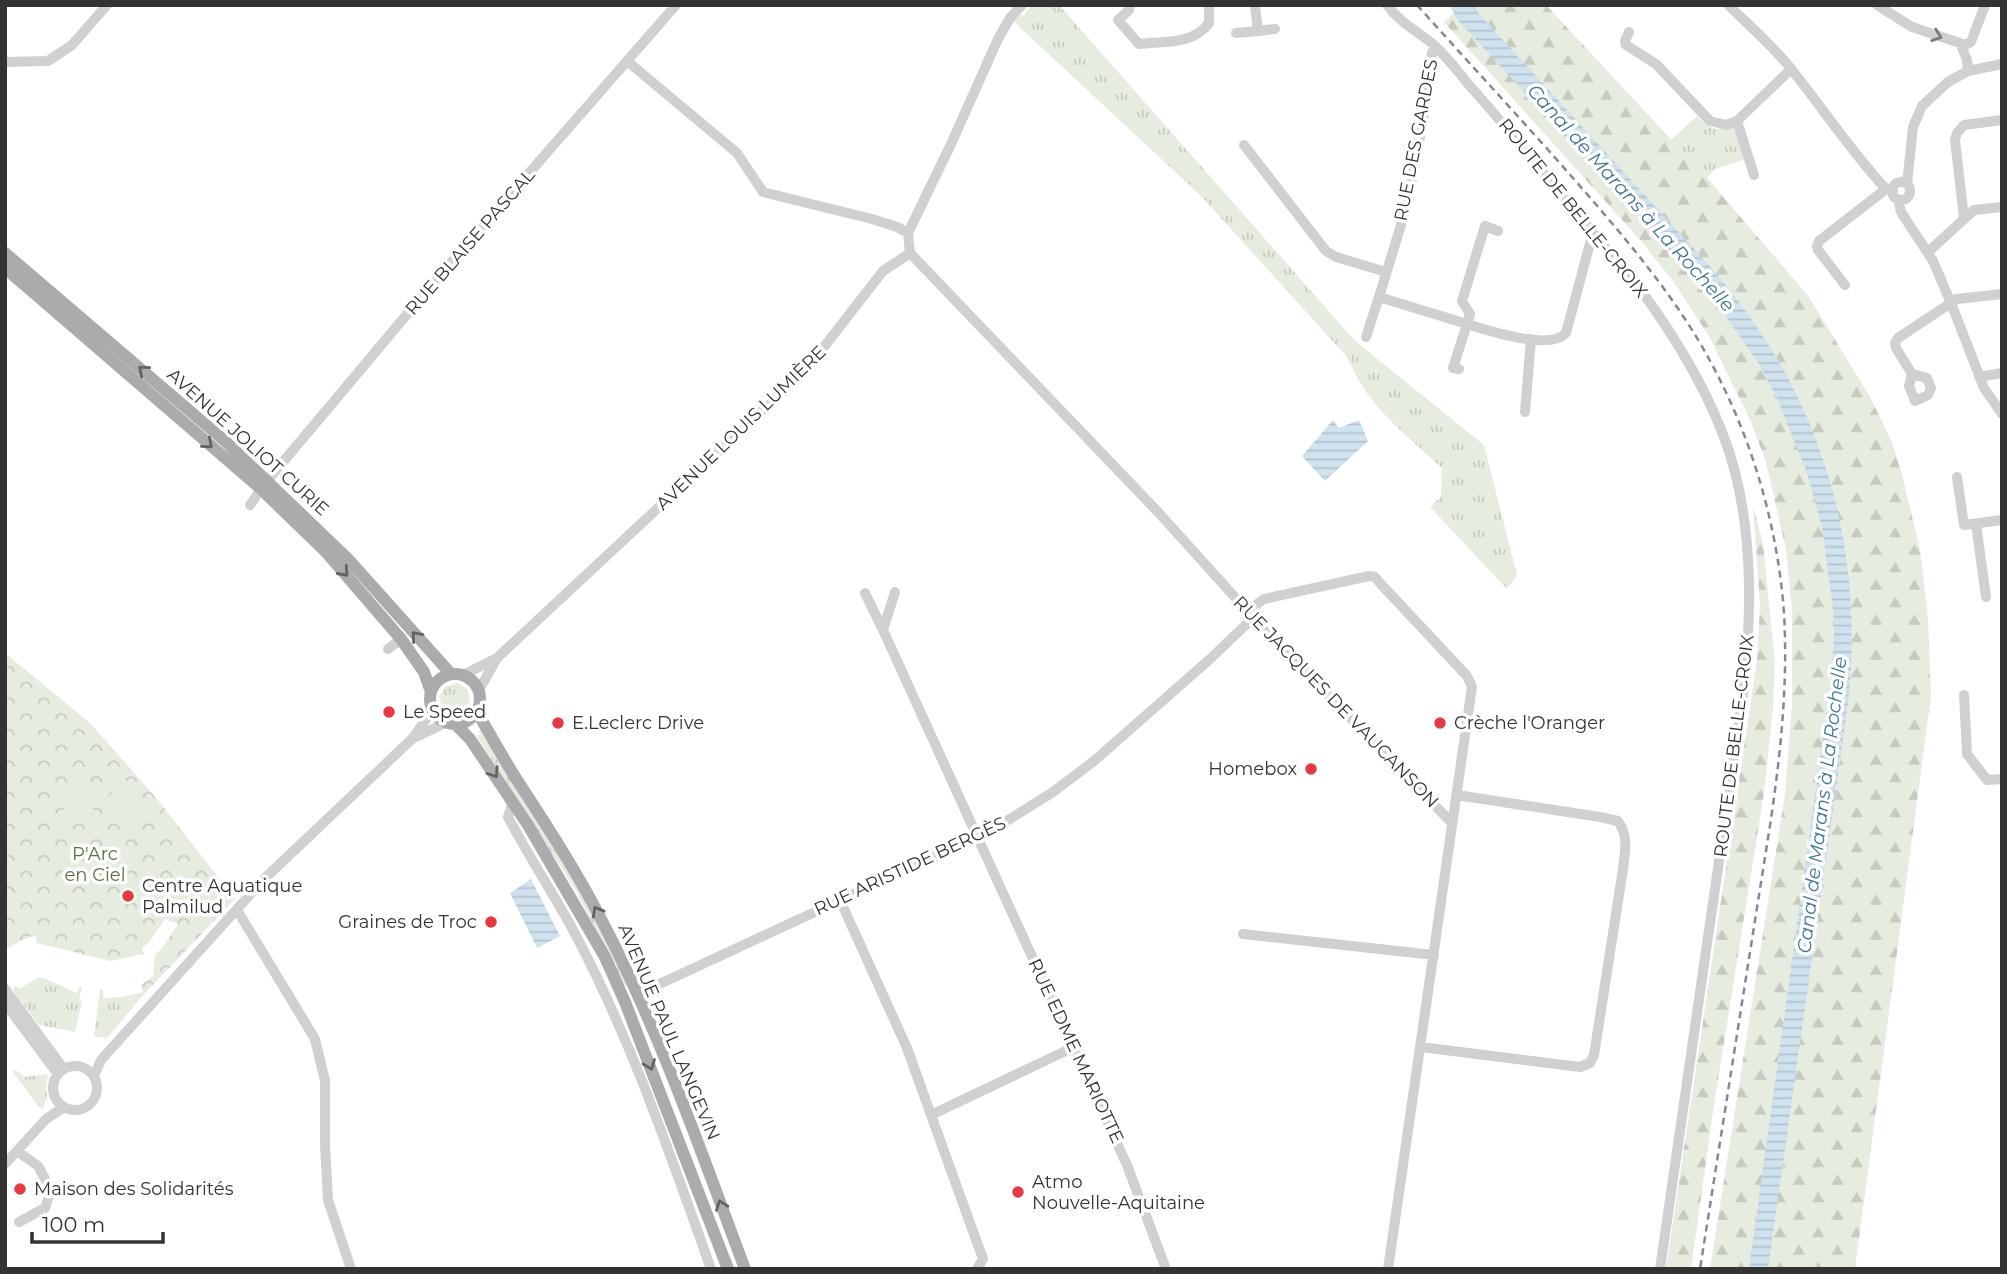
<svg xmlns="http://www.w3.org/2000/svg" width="2007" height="1274" viewBox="0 0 2007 1274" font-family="Montserrat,sans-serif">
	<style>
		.grass { fill: url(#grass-tufts) }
		.forest { fill: url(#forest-firs) }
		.park { fill: url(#park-crowns) }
		.pitch { fill: #e6ecdf }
		.water { fill: url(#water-rules) }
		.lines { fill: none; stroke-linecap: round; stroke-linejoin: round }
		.minor { stroke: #d0d0d0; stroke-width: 10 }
		.major { stroke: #ababab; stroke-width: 12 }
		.rail { stroke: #888; stroke-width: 2.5; stroke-dasharray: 7 5; stroke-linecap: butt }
		.oneway { stroke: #7a7a7a }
		.oneway2 { stroke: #636363 }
		.poi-dot { fill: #e63946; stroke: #fff; stroke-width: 2.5 }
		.labels { text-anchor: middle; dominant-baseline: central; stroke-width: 7; stroke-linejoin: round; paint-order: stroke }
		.street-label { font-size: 18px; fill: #333; stroke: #fff }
		.poi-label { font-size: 18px; fill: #333; stroke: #fff; text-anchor: start }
		.park-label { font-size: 18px; fill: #56703f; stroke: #fff }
		.water-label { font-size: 19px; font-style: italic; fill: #3f7597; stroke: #fff }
	</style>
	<defs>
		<pattern id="grass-tufts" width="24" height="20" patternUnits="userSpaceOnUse" patternTransform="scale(1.75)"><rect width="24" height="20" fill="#e6ecdf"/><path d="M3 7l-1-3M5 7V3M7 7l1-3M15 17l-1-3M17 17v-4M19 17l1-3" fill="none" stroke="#c6cbc0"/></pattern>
		<pattern id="forest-firs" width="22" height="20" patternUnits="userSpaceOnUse" patternTransform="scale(1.75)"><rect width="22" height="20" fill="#e6ecdf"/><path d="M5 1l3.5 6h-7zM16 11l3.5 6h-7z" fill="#c6cbc0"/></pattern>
		<pattern id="park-crowns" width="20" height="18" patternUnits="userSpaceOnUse" patternTransform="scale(1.75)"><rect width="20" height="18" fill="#e6ecdf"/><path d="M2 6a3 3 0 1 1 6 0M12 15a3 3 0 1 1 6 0" fill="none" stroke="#c6cbc0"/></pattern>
		<pattern id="water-rules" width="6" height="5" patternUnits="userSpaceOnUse" patternTransform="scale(1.75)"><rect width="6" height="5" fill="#cfe2ee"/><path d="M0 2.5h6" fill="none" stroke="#b2c2cd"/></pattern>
	</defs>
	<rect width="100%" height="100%" fill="#fff"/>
	<path class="grass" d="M1032 5H1059L1355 341 1484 445 1517 575 1507 589 1430 507 1441 496 1442 468C1406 435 1366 405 1348 358L1201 196 1014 22 1020 14 1023 16Z
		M1697 116C1709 129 1717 132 1734 127L1745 159 1715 169 1707 178 1671 140Z
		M457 683 467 689 470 700 466 710 455 712 453 714 443 709 439 697 445 687Z
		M481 730 601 925 627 985 624 986 575 889 477 737 480 734 479 731Z
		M37 978H44L77 993 79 987H82L79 1000 82 1001 75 1032 39 1025 14 992V988L16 986 19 989Z
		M100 990H103V998L123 997 143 992 144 994 107 1038 94 1036Z
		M16 1070 24 1077 48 1074 46 1085 47 1097 43 1108 39 1107 12 1071Z"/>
	<path class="forest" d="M1463 5H1546L1707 178 1809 297 1870 397 1891 440 1902 474 1920 550 1928 618 1931 696 1855 1269H1710L1785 794 1792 704V608L1786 550 1766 462 1751 422 1709 336 1673 281 1642 242 1444 22Z
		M1753 506 1763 543 1769 604 1775 663 1773 708 1764 793 1714 1105 1691 1269H1666L1757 660 1760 605Z"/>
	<path class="park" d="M5 653 90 723 158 800 235 899 144 994 140 986 153 976 155 955 163 947 178 924 165 919 150 941 142 948 144 954 110 961 37 943 36 936 29 937 5 949Z"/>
	<path class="pitch" d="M126 780 153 811 133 828 107 798Z
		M91 782 94 813 65 816 62 784Z"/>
	<path class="water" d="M1449 5H1471L1705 261C1816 384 1864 531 1849 696L1768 1269H1749L1831 680 1834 635 1833 609 1822 527 1807 473 1779 403 1761 367 1727 318 1709 294 1663 243 1458 20Z
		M1333 420 1339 428 1359 420 1368 441 1325 481 1302 456Z
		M531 879 560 936 537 948 510 893Z"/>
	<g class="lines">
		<path class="minor" d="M1130 5 1129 10 1118 20 1139 44C1164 41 1193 45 1209 23V5
			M1387 5C1400 23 1419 32 1435 46 1448 58 1459 73 1470 86 1511 132 1550 180 1589 228 1610 254 1633 279 1653 307 1687 356 1720 413 1735 472 1753 542 1751 617 1744 688L1660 1269
			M1728 5C1750 26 1773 46 1792 70 1824 110 1852 153 1886 189L1893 190
			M1877 5 1912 27 1966 45 1971 42 1985 5
			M1258 31 1275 29
			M1629 32 1625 41 1626 45 1656 64 1710 121 1726 125 1737 121 1791 69
			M1236 33 1258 31 1255 5
			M1961 45 1967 60 1968 71
			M1435 46 1432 53 1423 120 1408 202 1379 297 1467 324 1453 368 1459 369
			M627 61 737 153 763 192 872 219 897 227 908 233
			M5 62 48 61 72 45 107 5
			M1737 121 1754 175
			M1244 145 1326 251 1336 257 1386 272
			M1892 191a9 9 0 1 1 18 0a9 9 0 1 1-18 0Z
			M1907 184 1913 127 1922 106 1948 82 1968 71 2002 64
			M1898 199 1901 212 1933 261 1951 303 1984 388 2002 414
			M1964 218 1955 140 1957 133 1964 125 2002 120
			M1498 231 1485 226 1462 301 1470 314 1467 324C1489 331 1550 351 1566 333L1593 232
			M1928 252 1974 210 2002 207
			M910 253 1158 512 1259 624 1451 822
			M910 253 908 233 951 144 998 39 1010 18 1022 5
			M1845 285 1818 250 1817 246 1819 241 1886 189
			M1366 337 1379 297
			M1912 374 1927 378 1931 388 1928 395 1915 401 1909 386 1912 374 1896 348 1895 343 1898 338 1957 299 2002 294
			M1979 377 2002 373
			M1525 412 1531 339
			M1957 477 1964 525 2002 520
			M267 481 440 275 676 5
			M250 505 261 489
			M1976 524 1986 597
			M895 592 883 630 1127 1165 1166 1269
			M865 593 883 630
			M1253 618 1257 604 1264 599 1369 576 1375 577 1379 582 1467 676 1472 687 1388 1269
			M388 649 401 639
			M463 675 497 658
			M479 690 497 658 806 370 883 271 910 253
			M1964 695 1967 754 1987 780 2002 779
			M416 737 447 722
			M513 801 508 817C528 855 551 890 572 928 630 1036 670 1154 711 1269
			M840 900 907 1048 931 1115
			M237 910 315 1039 325 1081V1145L328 1200 351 1269
			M1243 934 1434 955
			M5 989 63 1068
			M638 994 994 829 1053 792 1094 761 1210 659 1253 618
			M5 1003 57 1073
			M1421 1047 1580 1067 1590 1063 1594 1055 1623 869C1625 851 1629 837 1618 821L1600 817 1457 795
			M53 1088a22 22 0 1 1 44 0a22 22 0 1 1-44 0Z
			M94 1076 101 1060 264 879 413 738 433 709
			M17 1151 38 1166 51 1190 45 1208 19 1222
			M5 1164 46 1119 64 1107
			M977 1269 983 1259 931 1115 1074 1047"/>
		<path class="major" d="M5 253 226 442 348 559 451 674
			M5 268 261 489 327 553 401 639 424 672 431 692
			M430 699a25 25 0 1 1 50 0a25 25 0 1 1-50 0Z
			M477 712C490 734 503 758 517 780 547 826 577 872 602 921 660 1032 701 1152 745 1269
			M455 724 470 739 528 825 605 957 625 1002 728 1269"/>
		<path class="rail" d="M1417 5C1469 63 1522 120 1573 178 1627 240 1680 301 1717 374 1755 448 1778 531 1784 613 1788 682 1781 750 1771 819L1700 1269"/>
	</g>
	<defs><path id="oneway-chevron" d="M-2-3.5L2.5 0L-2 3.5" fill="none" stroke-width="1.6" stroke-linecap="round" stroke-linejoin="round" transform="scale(1.75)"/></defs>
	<use class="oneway" href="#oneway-chevron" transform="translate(1937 36) rotate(19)"/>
	<g class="oneway2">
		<use href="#oneway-chevron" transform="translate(143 370) rotate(-139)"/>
		<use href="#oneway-chevron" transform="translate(208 444) rotate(41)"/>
		<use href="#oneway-chevron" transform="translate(344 572) rotate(48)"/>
		<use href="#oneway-chevron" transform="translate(416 636) rotate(-131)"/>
		<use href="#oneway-chevron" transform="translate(494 773) rotate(56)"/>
		<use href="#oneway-chevron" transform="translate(597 911) rotate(-119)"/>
		<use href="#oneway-chevron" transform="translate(650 1065) rotate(69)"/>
		<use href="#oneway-chevron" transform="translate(721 1205) rotate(-110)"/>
	</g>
	<g class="poi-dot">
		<circle cx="389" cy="712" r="7"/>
		<circle cx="558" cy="723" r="7"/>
		<circle cx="1440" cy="723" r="7"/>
		<circle cx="1311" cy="769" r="7"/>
		<circle cx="128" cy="896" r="7"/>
		<circle cx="491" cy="922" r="7"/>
		<circle cx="20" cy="1189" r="7"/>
		<circle cx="1018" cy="1192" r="7"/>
	</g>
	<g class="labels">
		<g class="street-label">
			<text transform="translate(1416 140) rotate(-79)">RUE DES GARDES</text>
			<text transform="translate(1573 208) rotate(51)">ROUTE DE BELLE-CROIX</text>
			<text transform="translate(470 242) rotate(-49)">RUE BLAISE PASCAL</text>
			<text transform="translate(741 428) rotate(-44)">AVENUE LOUIS LUMIÈRE</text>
			<text transform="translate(248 442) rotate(42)">AVENUE JOLIOT CURIE</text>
			<text transform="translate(1336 702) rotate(46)">RUE JACQUES DE VAUCANSON</text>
			<text transform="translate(1734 746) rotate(-83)">ROUTE DE BELLE-CROIX</text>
			<text transform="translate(910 866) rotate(-25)">RUE ARISTIDE BERGÈS</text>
			<text transform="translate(669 1032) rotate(67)">AVENUE PAUL LANGEVIN</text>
			<text transform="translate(1076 1051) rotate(65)">RUE EDME MARIOTTE</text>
		</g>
		<g class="poi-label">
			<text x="403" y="712">Le Speed</text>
			<text x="572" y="723">E.Leclerc Drive</text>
			<text x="1454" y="723">Crèche l'Oranger</text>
			<text x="1297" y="769" text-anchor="end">Homebox</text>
			<text x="142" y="886">Centre Aquatique<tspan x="142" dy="21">Palmilud</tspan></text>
			<text x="477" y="922" text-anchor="end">Graines de Troc</text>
			<text x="1032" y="1182">Atmo<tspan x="1032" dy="21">Nouvelle-Aquitaine</tspan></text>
			<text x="34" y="1189">Maison des Solidarités</text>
		</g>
		<g class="park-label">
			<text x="95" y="854">P'Arc<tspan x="95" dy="21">en Ciel</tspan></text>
		</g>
		<g class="water-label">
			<text transform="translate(1631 198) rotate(48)">Canal de Marans à La Rochelle</text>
			<text transform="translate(1822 805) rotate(-83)">Canal de Marans à La Rochelle</text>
		</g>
	</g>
	<rect width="2007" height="1274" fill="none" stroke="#333333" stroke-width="14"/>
	<path d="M32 1232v10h131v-10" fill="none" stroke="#333333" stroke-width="3.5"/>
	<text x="42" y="1232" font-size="21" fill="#333333" stroke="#ffffff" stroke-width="5" paint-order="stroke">100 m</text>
</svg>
